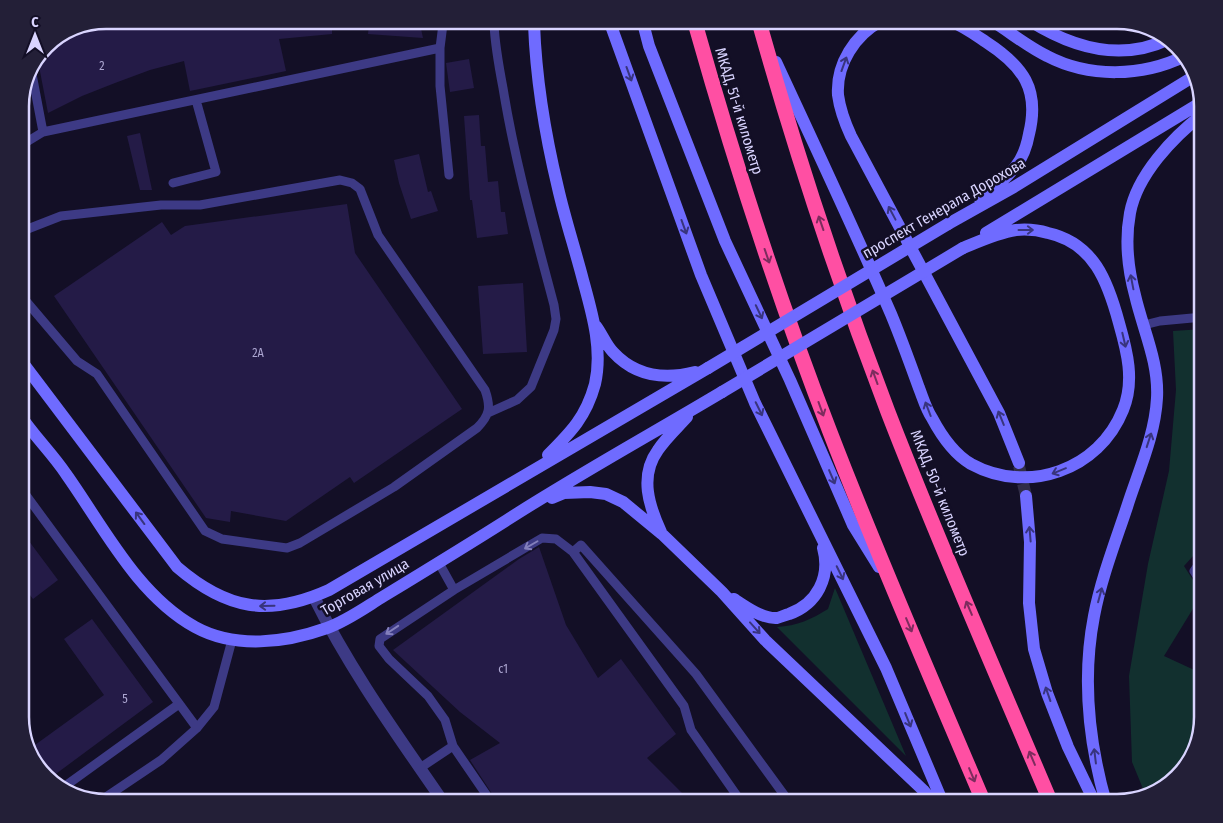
<svg xmlns="http://www.w3.org/2000/svg" width="1223" height="823" viewBox="0 0 1223 823" font-family="'Fira Sans Condensed',sans-serif">
	<style>
		.green { fill: #12302f }
		.building { fill: #241b47 }
		.lines { fill: none; stroke-linecap: round; stroke-linejoin: round }
		.secondary-tunnel { stroke: #312d47; stroke-width: 12; stroke-dasharray: 12 6; stroke-linecap: butt }
		.lane { stroke: #3d3a85; stroke-width: 9 }
		.street { stroke: #3d3a85; stroke-width: 12 }
		.secondary { stroke: #6f6bff; stroke-width: 12 }
		.highway { stroke: #ff4fa3; stroke-width: 15 }
		.secondary-bridge { stroke: #6f6bff; stroke-width: 12 }
		.oneway { stroke: #38347d }
		.oneway2 { stroke: #7d2c5e }
		.oneway3 { stroke: #837fbc }
		.labels { text-anchor: middle; dominant-baseline: central; stroke-width: 5; stroke-linejoin: round; paint-order: stroke }
		.number-label { font-size: 12px; fill: #aca6d1 }
		.street-label { font-size: 15px; fill: #d9d4ff; stroke: #130f26 }
		.rim { fill: none; stroke: #d9d4ff; stroke-width: 2.5 }
	</style>
	<rect width="100%" height="100%" fill="#130f26"/>
	<path class="green" d="M1203 329V545L1184 566 1202 594 1164 656 1203 674V718L1188 765 1156 794 1146 796 1132 762 1129 676 1148 564 1169 471 1176 390 1173 331Z
		M835 588 906 756 777 627C797 626 812 619 828 609Z"/>
	<path class="building" d="M394 24H420L423 38 368 34 369 25Z
		M332 25V34L279 39 286 71 190 91 184 61 150 70 115 83 82 96 48 113 38 61 45 45 73 26Z
		M469 59 474 88 450 92 446 63Z
		M479 115 481 146H485L488 182 498 181 501 212H505L508 234 477 238 472 200H470L464 116Z
		M140 133 152 190H140L127 136Z
		M419 154 428 192 431 191 438 211 411 219 399 183 394 160Z
		M347 204 355 253 462 409 354 483 350 477 286 521 231 511 230 522 206 518 54 296 162 222 171 235 185 226Z
		M523 283 527 352 483 354 478 286Z
		M20 529 58 580 33 599 20 582Z
		M539 547 566 625 598 678 621 659 676 734 647 758 692 803H498L470 760 500 743 460 712 393 650 519 559Z
		M92 619 153 702 49 779 31 760 28 750 104 695 64 639Z"/>
	<g class="lines">
		<path class="secondary-tunnel" d="M1019 466 1026 496"/>
		<path class="lane" d="M440 48 443 24
			M32 74 43 132
			M20 146 43 132 440 48V86L449 175
			M173 183 216 172 196 100
			M20 232 61 216 161 205H200L340 180 352 183 360 189 378 235 485 390C491 407 490 415 477 428L394 487 300 543 287 548 222 539 205 531 97 374 77 361 20 294
			M1144 325 1160 321 1203 317
			M488 413 517 400 531 387 554 330 556 319 554 305C535 233 515 162 503 88 499 67 495 46 494 24
			M20 487 197 728
			M1203 558 1194 571 1203 585
			M439 563 454 590
			M420 768 453 746
			M61 789 179 704
			M100 801 161 760 197 728 214 707 232 640
			M492 803 453 746 445 720 428 696 389 659 379 646 380 639 454 590 542 538 556 539 573 552
			M742 803 691 730 684 706 573 552 581 545 696 674 790 803"/>
		<path class="street" d="M314 597C350 670 398 736 444 803"/>
		<path class="secondary" d="M881 21C855 35 836 64 838 95 840 110 845 123 851 136L999 413 1019 463
			M950 21C963 26 974 34 986 42 1023 66 1040 89 1029 134 1027 145 1023 157 1016 166 1006 179 993 189 980 199
			M992 21C1010 32 1028 47 1047 56 1089 78 1142 77 1185 56
			M1030 21C1073 48 1121 62 1169 39
			M610 23 701 275 755 403 886 668 943 803
			M643 23 649 46 725 241 790 380 853 525 879 567
			M534 24C536 79 545 134 558 188 565 219 575 249 583 280 592 313 603 349 595 384 586 417 571 432 548 455
			M776 62C815 146 854 229 891 314 901 338 910 363 919 388 923 398 926 409 932 418 941 435 954 454 971 464 1028 495 1099 470 1123 410 1135 381 1127 351 1119 323 1108 282 1094 243 1048 233 1038 230 1027 229 1016 230 997 233 980 241 963 248
			M948 224 1014 187 1196 75
			M986 233 1202 102
			M596 326C602 334 606 345 613 352 635 376 664 380 695 372
			M20 359 177 567C227 610 269 617 329 590L708 368
			M20 415C34 436 52 453 66 474 103 526 137 595 195 627 235 649 285 643 327 628 347 621 366 607 384 596 425 571 466 546 507 520 577 475 650 435 722 392
			M1026 496 1030 542 1029 603 1034 649 1047 693 1068 747 1095 803
			M552 498 564 493 590 492 606 494 623 502 662 534 722 592 765 640 923 790 934 803
			M661 532C649 506 639 476 658 450 666 438 677 428 687 417
			M734 599C746 607 763 619 777 618 781 617 785 615 789 614 817 604 831 577 823 548
			M1106 803C1089 743 1082 678 1094 616 1101 579 1115 543 1127 507 1138 472 1155 436 1157 398 1159 362 1143 330 1135 295 1128 269 1125 240 1130 213 1137 175 1173 137 1203 114"/>
		<path class="highway" d="M759 22C796 154 839 284 888 412 939 544 996 673 1051 803
			M695 23C734 161 778 298 830 432 878 557 932 680 984 803"/>
		<path class="secondary-bridge" d="M708 368 948 224
			M722 392 963 248"/>
	</g>
	<defs><path id="oneway-shaft" d="M-6 0H5M1.5-3L5.5 0L1.5 3" fill="none" stroke-width="1.6" stroke-linecap="round" stroke-linejoin="round" transform="scale(1.25)"/></defs>
	<g class="oneway">
		<use href="#oneway-shaft" transform="translate(844 64) rotate(-70)"/>
		<use href="#oneway-shaft" transform="translate(629 74) rotate(70)"/>
		<use href="#oneway-shaft" transform="translate(892 213) rotate(-118)"/>
		<use href="#oneway-shaft" transform="translate(684 227) rotate(70)"/>
		<use href="#oneway-shaft" transform="translate(1026 230)"/>
		<use href="#oneway-shaft" transform="translate(1132 282) rotate(-101)"/>
		<use href="#oneway-shaft" transform="translate(759 312) rotate(65)"/>
		<use href="#oneway-shaft" transform="translate(1124 340) rotate(77)"/>
		<use href="#oneway-shaft" transform="translate(759 409) rotate(64)"/>
		<use href="#oneway-shaft" transform="translate(928 409) rotate(-111)"/>
		<use href="#oneway-shaft" transform="translate(1001 418) rotate(-112)"/>
		<use href="#oneway-shaft" transform="translate(1149 440) rotate(-72)"/>
		<use href="#oneway-shaft" transform="translate(1059 471) rotate(158)"/>
		<use href="#oneway-shaft" transform="translate(832 477) rotate(67)"/>
		<use href="#oneway-shaft" transform="translate(140 518) rotate(-126)"/>
		<use href="#oneway-shaft" transform="translate(1030 534) rotate(-95)"/>
		<use href="#oneway-shaft" transform="translate(840 573) rotate(64)"/>
		<use href="#oneway-shaft" transform="translate(1100 595) rotate(-75)"/>
		<use href="#oneway-shaft" transform="translate(267 606) rotate(179)"/>
		<use href="#oneway-shaft" transform="translate(755 628) rotate(48)"/>
		<use href="#oneway-shaft" transform="translate(1048 694) rotate(-109)"/>
		<use href="#oneway-shaft" transform="translate(908 720) rotate(68)"/>
		<use href="#oneway-shaft" transform="translate(1095 756) rotate(-97)"/>
	</g>
	<g class="oneway2">
		<use href="#oneway-shaft" transform="translate(821 223) rotate(-109)"/>
		<use href="#oneway-shaft" transform="translate(767 256) rotate(71)"/>
		<use href="#oneway-shaft" transform="translate(875 377) rotate(-110)"/>
		<use href="#oneway-shaft" transform="translate(821 409) rotate(70)"/>
		<use href="#oneway-shaft" transform="translate(969 608) rotate(-113)"/>
		<use href="#oneway-shaft" transform="translate(909 625) rotate(67)"/>
		<use href="#oneway-shaft" transform="translate(1032 758) rotate(-113)"/>
		<use href="#oneway-shaft" transform="translate(972 775) rotate(67)"/>
	</g>
	<g class="oneway3">
		<use href="#oneway-shaft" transform="translate(531 545) rotate(150)"/>
		<use href="#oneway-shaft" transform="translate(392 630) rotate(146)"/>
	</g>
	<g class="labels">
		<g class="number-label">
			<text x="102" y="66">2</text>
			<text x="258" y="353">2А</text>
			<text x="503" y="669">с1</text>
			<text x="125" y="699">5</text>
		</g>
		<g class="street-label">
			<text transform="translate(739 111) rotate(73)">МКАД, 51-й километр</text>
			<text transform="translate(944 208) rotate(-30)">проспект Генерала Дорохова</text>
			<text transform="translate(940 493) rotate(68)">МКАД, 50-й километр</text>
			<text transform="translate(365 587) rotate(-30)">Торговая улица</text>
		</g>
	</g>
	<path d="M0 0H1223V823H0ZM106 29H1117A77 77 0 0 1 1194 106V717A77 77 0 0 1 1117 794H106A77 77 0 0 1 29 717V106A77 77 0 0 1 106 29Z" fill="#231f37" fill-rule="evenodd"/>
	<path class="rim" d="M106 29H1117A77 77 0 0 1 1194 106V717A77 77 0 0 1 1117 794H106A77 77 0 0 1 29 717V106A77 77 0 0 1 106 29Z"/>
	<g transform="translate(35 35)" stroke="#130f26" stroke-width="4" paint-order="stroke">
	<path d="M0-4L9 19L0 12L-9 19Z" fill="#d9d4ff"/>
	<text y="-8" font-size="14" font-weight="bold" text-anchor="middle" fill="#d9d4ff">С</text>
	</g>
</svg>
